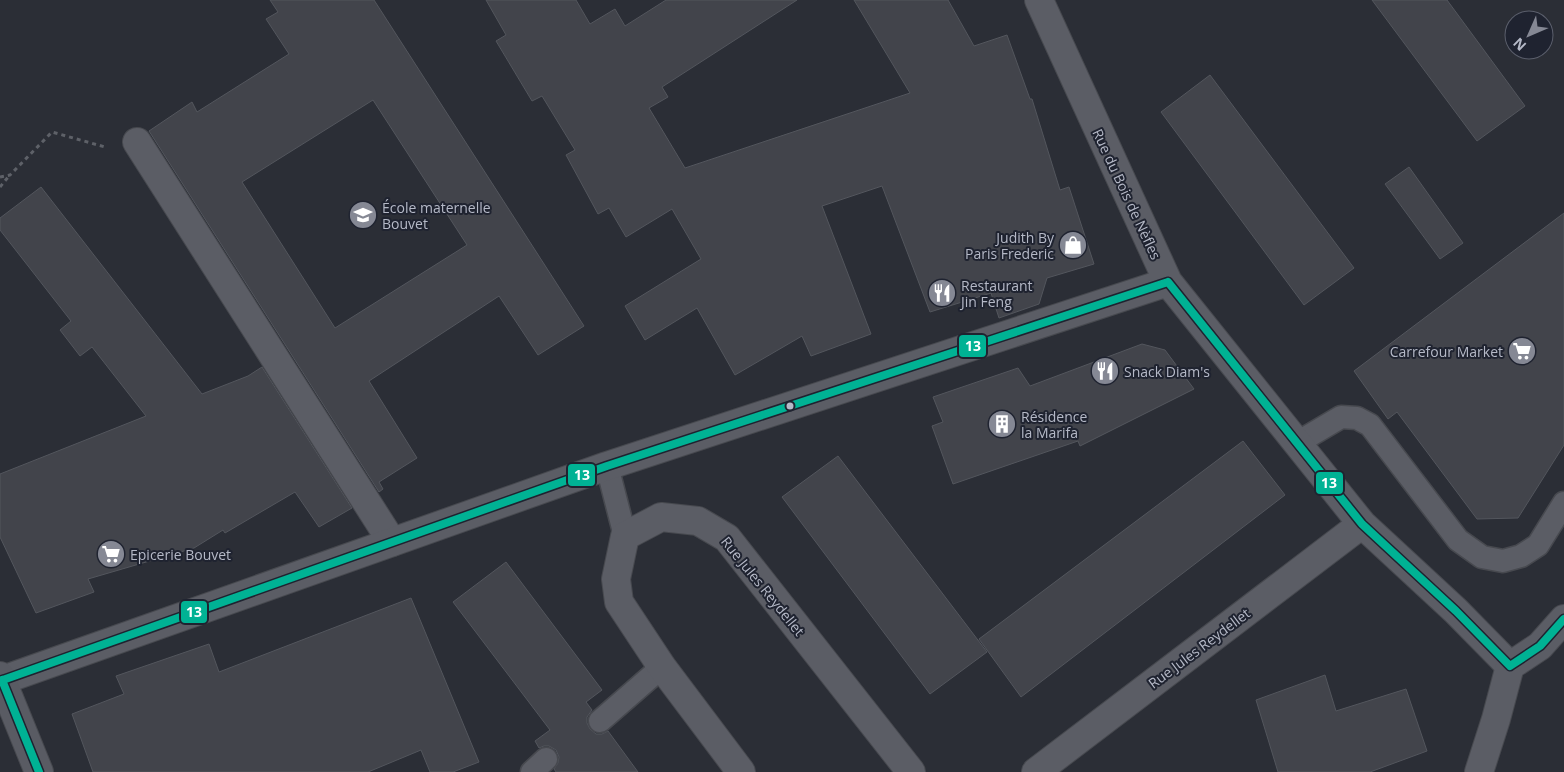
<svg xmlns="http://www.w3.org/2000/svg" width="1564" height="772" viewBox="0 0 1564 772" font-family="'Open Sans',sans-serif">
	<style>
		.building { fill: #42444b; stroke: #53565d; fill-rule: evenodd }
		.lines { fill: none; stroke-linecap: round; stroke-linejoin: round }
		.service-casing { stroke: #47494f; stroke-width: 25 }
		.pedestrian-casing { stroke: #47494f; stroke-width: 30 }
		.minor-casing { stroke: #47494f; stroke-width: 30 }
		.tertiary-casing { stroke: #47494f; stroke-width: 30 }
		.secondary-casing { stroke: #47494f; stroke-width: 30 }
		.path { stroke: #5e6168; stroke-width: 3; stroke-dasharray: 4 4; stroke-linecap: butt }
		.service { stroke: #5b5d65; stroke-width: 22 }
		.pedestrian { stroke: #5b5d65; stroke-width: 28 }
		.minor { stroke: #5b5d65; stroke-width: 28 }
		.tertiary { stroke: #5b5d65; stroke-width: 28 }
		.secondary { stroke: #595b63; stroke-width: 28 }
		.bus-1-casing { stroke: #1f2330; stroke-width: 11 }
		.bus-1 { stroke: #00b294; stroke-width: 8 }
		.bus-dot { fill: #b5b9c7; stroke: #1f2330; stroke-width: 2 }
		.labels { text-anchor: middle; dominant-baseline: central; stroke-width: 4; stroke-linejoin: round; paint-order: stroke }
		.street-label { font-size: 14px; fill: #b5b9c7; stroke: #1f2330 }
		.poi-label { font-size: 14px; fill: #b5b9c7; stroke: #1f2330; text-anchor: start }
		.line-badge { stroke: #1f2330; stroke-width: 2 }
		.badge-label { font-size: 14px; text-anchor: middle; font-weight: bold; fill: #fff }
	</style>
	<rect width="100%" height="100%" fill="#2b2e36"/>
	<path class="building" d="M270 0H374L584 326 538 355 499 296 369 381 417 458 379 482 383 489 379 492 149 131 192 102 197 112 289 54 266 19 278 12ZM373 100 467 245 335 328 242 182Z
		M486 0H576L590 24 615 9 625 26 666 0H797L662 87 668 97 649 108 685 168 910 93 854 0H948L974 46 1007 35 1030 99H1032L1060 190 1069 187 1094 264 1047 278 1039 304 999 318 991 293 930 312 882 186 822 206 871 334 811 356 802 336 735 375 697 308 645 340 625 306 701 259 672 209 626 237 609 208 598 214 566 155 575 150 542 96 532 101 496 41 506 35Z
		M1372 0H1447L1525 106 1477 141Z
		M1210 75 1354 268 1304 305 1161 112Z
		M1409 167 1463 243 1440 259 1385 184Z
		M41 187 202 394 248 376 262 367 352 508 319 527 295 492 225 533 223 530 194 548 88 579 94 592 36 613 0 537V474L146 416 92 347 80 356 60 330 71 321 0 230V218Z
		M1564 213V445L1518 518 1477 519 1397 412 1388 419 1354 371Z
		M1142 344 1165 350 1194 389 1080 446 1078 441 953 484 932 426 943 422 933 397 1018 368 1030 386Z
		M1243 441 1285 495 1021 697 979 639Z
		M838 456 987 652 930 694 782 497Z
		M506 562 602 690 586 702 592 710 587 717V723L590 729 596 734H602L608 731 638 772H556L554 769 558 763 559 757 556 750 549 746H544L539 748 535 741 550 730 453 602Z
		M411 598 479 762 453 772H430L421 750 368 772H93L72 714 124 694 116 676 209 644 219 672Z
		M1325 675 1336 711 1406 689 1427 751 1370 772H1278L1256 700Z"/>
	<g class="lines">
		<defs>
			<path id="service" d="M1297 443 1341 417 1357 418 1370 425 1458 540 1482 557 1503 561 1521 556 1538 545 1564 503
				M607 466 625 536
				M600 721 662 667
				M532 772 546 759"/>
			<path id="pedestrian" d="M137 142 392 542"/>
			<path id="minor" d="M1039 0 1168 282 1362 524 1456 611 1510 666
				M0 681 607 466 1168 282
				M741 772 662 667 619 602 616 579 625 536 661 517 698 521 727 538 911 772
				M1036 772 1362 524"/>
			<path id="tertiary" d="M1479 772 1496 719 1510 666 1540 646 1564 619"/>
			<path id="secondary" d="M0 676 39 772"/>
		</defs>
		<use href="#service" class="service-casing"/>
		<use href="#pedestrian" class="pedestrian-casing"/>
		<use href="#minor" class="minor-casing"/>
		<use href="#tertiary" class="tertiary-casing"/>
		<use href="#secondary" class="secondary-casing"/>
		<path class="path" d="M0 177 10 175 52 132 105 147
			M0 187 9 176"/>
		<use href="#service" class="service"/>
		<use href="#pedestrian" class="pedestrian"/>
		<use href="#minor" class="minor"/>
		<use href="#tertiary" class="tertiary"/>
		<use href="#secondary" class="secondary"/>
		<defs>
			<path id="bus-1" d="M1168 282 1362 524 1456 611 1510 666
				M1510 666 1540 646 1564 619
				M2 680 39 772
				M0 681 607 466 1168 282"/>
		</defs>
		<use href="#bus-1" class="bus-1-casing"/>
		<use href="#bus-1" class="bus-1"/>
	</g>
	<defs>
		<symbol id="school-disc" viewBox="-11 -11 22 22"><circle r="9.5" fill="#858894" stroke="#1f2330"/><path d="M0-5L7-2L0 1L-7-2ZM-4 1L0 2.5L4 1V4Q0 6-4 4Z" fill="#fff"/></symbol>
		<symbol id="shop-disc" viewBox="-11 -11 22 22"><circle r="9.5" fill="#858894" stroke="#1f2330"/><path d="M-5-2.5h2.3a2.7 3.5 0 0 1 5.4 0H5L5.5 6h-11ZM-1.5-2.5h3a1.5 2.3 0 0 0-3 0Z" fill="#fff"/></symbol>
		<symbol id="restaurant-disc" viewBox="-11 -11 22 22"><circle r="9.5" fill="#858894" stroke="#1f2330"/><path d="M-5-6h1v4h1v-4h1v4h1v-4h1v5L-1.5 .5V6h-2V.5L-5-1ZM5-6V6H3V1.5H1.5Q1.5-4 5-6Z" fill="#fff"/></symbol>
		<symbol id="supermarket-disc" viewBox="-11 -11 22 22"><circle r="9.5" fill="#858894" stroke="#1f2330"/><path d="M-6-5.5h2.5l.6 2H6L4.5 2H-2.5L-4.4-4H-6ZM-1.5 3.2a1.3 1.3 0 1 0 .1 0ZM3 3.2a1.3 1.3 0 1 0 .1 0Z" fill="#fff"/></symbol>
		<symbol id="building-disc" viewBox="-11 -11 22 22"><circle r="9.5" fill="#858894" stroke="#1f2330"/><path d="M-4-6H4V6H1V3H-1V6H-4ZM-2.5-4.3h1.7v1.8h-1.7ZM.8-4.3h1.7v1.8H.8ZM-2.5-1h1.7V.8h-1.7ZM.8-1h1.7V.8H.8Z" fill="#fff"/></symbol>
	</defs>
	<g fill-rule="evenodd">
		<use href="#school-disc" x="347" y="199" width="32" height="32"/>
		<use href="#shop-disc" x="1057" y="229" width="32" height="32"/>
		<use href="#restaurant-disc" x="926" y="277" width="32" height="32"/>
		<use href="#supermarket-disc" x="1506" y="335" width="32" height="32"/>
		<use href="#restaurant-disc" x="1089" y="355" width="32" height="32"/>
		<use href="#building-disc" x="986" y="408" width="32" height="32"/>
		<use href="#supermarket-disc" x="95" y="538" width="32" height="32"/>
	</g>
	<circle class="bus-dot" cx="790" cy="406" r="4.5"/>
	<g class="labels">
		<g class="street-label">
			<text transform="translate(1127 194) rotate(65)">Rue du Bois de Nèfles</text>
			<text transform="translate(763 586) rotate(51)">Rue Jules Reydellet</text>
			<text transform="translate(1199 648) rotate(-37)">Rue Jules Reydellet</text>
		</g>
		<g class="poi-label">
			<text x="382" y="207">École maternelle<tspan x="382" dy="16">Bouvet</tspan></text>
			<text x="1054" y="237" text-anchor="end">Judith By<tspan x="1054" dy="16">Paris Frederic</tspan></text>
			<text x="961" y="285">Restaurant<tspan x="961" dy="16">Jin Feng</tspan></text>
			<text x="1503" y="351" text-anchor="end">Carrefour Market</text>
			<text x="1124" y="371">Snack Diam's</text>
			<text x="1021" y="416">Résidence<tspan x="1021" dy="16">la Marifa</tspan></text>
			<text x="130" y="554">Epicerie Bouvet</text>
		</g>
	</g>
	<g class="line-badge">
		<rect x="958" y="334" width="29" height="24" rx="5" fill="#00b294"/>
		<rect x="567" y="463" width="29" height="24" rx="5" fill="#00b294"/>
		<rect x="1315" y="471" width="29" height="24" rx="5" fill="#00b294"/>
		<rect x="180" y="600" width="28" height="24" rx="5" fill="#00b294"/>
	</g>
	<g class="badge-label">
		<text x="973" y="351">13</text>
		<text x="582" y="480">13</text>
		<text x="1329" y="488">13</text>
		<text x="194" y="617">13</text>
	</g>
	<g transform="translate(1529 35) rotate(225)"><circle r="24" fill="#1f2330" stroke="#5b5f6c"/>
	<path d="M0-4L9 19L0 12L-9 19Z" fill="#858894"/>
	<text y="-8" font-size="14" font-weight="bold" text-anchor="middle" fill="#b5b9c7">N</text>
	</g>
</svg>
